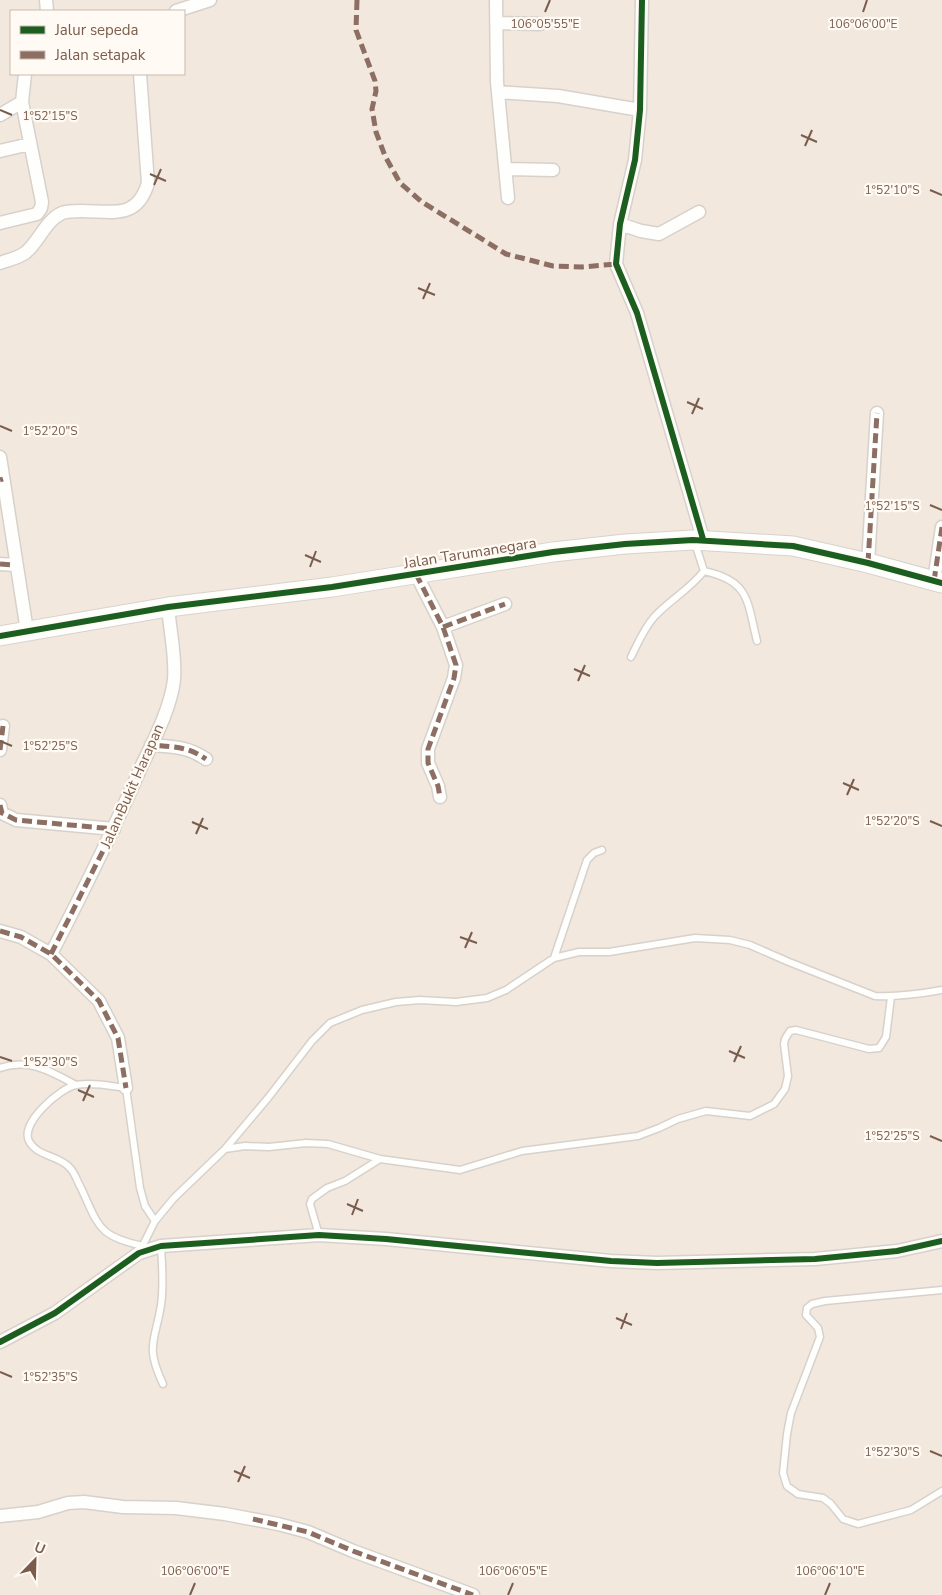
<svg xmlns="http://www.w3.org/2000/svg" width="942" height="1595" viewBox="0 0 942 1595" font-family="'Nunito Sans',sans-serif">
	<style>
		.residential { fill: #f2e8de; fill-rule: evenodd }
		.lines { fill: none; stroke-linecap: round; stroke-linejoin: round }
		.lane-casing { stroke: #d7d1cb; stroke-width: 9 }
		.street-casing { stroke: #d7d1cb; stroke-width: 15 }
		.secondary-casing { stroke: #d9d2cb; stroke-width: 21 }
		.lane { stroke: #fefefd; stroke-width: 6 }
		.street { stroke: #fefefd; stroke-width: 12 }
		.secondary { stroke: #fefefd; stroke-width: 19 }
		.quiet { stroke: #8d6e63; stroke-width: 5; stroke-dasharray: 10 5; stroke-linecap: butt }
		.cycleway-casing { stroke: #fffaf3; stroke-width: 9 }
		.cycleway { stroke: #1b5e20; stroke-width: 6 }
		.ticks { fill: none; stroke: #7a5c4d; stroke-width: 2 }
		.labels { text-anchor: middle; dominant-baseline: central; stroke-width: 4.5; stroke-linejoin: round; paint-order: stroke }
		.street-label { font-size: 15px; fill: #7a5c4d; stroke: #fffaf3 }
		.ticks-label { font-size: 12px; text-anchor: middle; fill: #7a5c4d; stroke: #fffaf3; stroke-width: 4.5; stroke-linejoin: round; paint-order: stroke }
	</style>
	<rect width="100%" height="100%" fill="#f9f5f0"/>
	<path class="residential" d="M0 0H942V1595H0ZM11 11H184V74H11Z"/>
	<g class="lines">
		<defs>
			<path id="lane" d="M695 543 704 571C750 581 747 601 757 641
				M631 657C638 643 644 628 655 616 670 600 690 589 704 571
				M554 958 587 860 594 853 602 850
				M0 1068C29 1058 50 1071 76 1085
				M225 1149 245 1146 269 1147 306 1143 328 1144 380 1159 460 1170 522 1151 638 1136 659 1128 678 1119 706 1111 750 1116 774 1104 785 1089 788 1076 784 1044 785 1039 790 1031 796 1030 869 1049 879 1048 886 1037 891 997
				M319 1235 310 1204 312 1199 327 1188 345 1181 380 1159
				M143 1246C97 1236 99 1226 81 1188 77 1181 75 1173 70 1168 59 1155 37 1157 29 1141 20 1123 60 1088 76 1085 92 1082 110 1086 126 1088L140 1188 145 1206 155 1221
				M161 1246C162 1266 164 1285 161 1305 155 1342 145 1346 163 1384
				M140 1251 155 1221 174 1198 225 1149 268 1098 312 1041 330 1023 362 1010 396 1002 420 1000 456 1002 487 998 506 990 554 958 579 952H609L695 938 730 940 750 945 789 962 875 996C898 997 920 994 942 990
				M942 1290 825 1301 812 1304 807 1308 806 1315 818 1328 820 1337 791 1413 787 1434 783 1473 787 1486 798 1494 823 1498 831 1504 843 1519 858 1524 911 1510 942 1491"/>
			<path id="street" d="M46 0 47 11
				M496 0 497 82 508 198
				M642 0 640 110 635 160 620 224 616 264 637 313 703 539
				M176 11 210 0
				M497 23 540 24
				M498 92 558 96 640 110
				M0 115 22 102
				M0 151 30 144
				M506 169 553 170
				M0 223 37 214 41 208 42 202 22 102 25 74
				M620 224 641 231 659 234 699 212
				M0 263C8 260 18 258 25 253 39 242 45 221 62 213 68 211 75 211 81 211 112 211 137 220 148 183L140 74
				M0 457 27 631
				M868 563 877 413
				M0 564 15 565
				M416 574 443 627 456 665 454 678 428 749V763L438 786 440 797
				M934 581 942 527
				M443 627 505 604
				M151 745C173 747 187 746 206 759
				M0 750 3 726
				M0 805 2 813 16 820 114 829
				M0 931 21 937 51 954 99 1001 118 1038 126 1088
				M51 954C83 892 114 829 142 765 154 740 171 707 174 680 176 656 170 631 168 607
				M0 1342 55 1313 139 1253 161 1246 319 1235 386 1239 611 1261 657 1263 815 1259 897 1251 942 1241
				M0 1516 38 1512 68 1503 84 1502 123 1507 176 1508 225 1514 278 1524 308 1532 353 1551 473 1595"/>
			<path id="secondary" d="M0 636 168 607 332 587 553 552 625 544 693 540 793 546 868 563 942 583"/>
		</defs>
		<use href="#lane" class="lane-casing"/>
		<use href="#street" class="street-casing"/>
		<use href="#secondary" class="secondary-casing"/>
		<use href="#lane" class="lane"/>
		<use href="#street" class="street"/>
		<use href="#secondary" class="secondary"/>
		<path class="quiet" d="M357 0 356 30 375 81 376 91 372 109 376 132 385 156 400 183 422 202 506 254 553 266 582 267 616 264
			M0 480 3 479
			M868 563 877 413
			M0 564 15 565
			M416 574 443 627 456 665 454 678 428 749V763L438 786 440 797
			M934 581 942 527
			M443 627 505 604
			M0 750 3 726
			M0 805 2 813 16 820 114 829
			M0 931 21 937 51 954 99 1001 118 1038 126 1088
			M51 954 114 829 151 745C173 747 187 746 206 759
			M253 1519 308 1532 353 1551 473 1595"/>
		<defs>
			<path id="cycleway" d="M642 0 640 110 635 160 620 224 616 264 637 313 703 539
				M0 636 168 607 332 587 553 552 625 544 693 540 793 546 868 563 942 583
				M0 1342 55 1313 139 1253 161 1246 319 1235 386 1239 611 1261 657 1263 815 1259 897 1251 942 1241"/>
		</defs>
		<use href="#cycleway" class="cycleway-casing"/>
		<use href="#cycleway" class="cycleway"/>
	</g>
	<path class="ticks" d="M545 12 550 0M863 12 867 0M0 110 12 115M801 135 817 142M805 146 812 130M150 174 166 181M154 185 161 169M930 190 942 195M418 288 435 295M423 299 430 283M687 402 703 409M692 414 699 398M0 426 12 431M930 505 942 510M305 555 321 562M310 567 316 551M574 669 590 676M578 681 585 665M0 741 12 746M843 783 859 790M847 795 854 779M930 821 942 826M192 822 208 829M196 834 203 818M460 937 477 943M465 948 472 932M729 1051 745 1058M0 1057 12 1061M734 1062 741 1046M78 1090 94 1097M83 1101 90 1085M930 1136 942 1141M347 1204 363 1211M352 1215 358 1199M616 1318 632 1325M621 1329 627 1313M0 1372 12 1377M930 1451 942 1456M234 1471 250 1478M238 1482 245 1466M190 1595 195 1583M508 1595 513 1583M825 1595 830 1583"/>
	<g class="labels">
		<g class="street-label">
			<text transform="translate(470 553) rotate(-9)">Jalan Tarumanegara</text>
			<text transform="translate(132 786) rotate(-66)">Jalan Bukit Harapan</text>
		</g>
	</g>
	<g class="ticks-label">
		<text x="545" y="28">106°05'55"E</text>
		<text x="863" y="28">106°06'00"E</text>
		<text x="50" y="120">1°52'15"S</text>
		<text x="892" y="194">1°52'10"S</text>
		<text x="50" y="435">1°52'20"S</text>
		<text x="892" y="510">1°52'15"S</text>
		<text x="50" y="750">1°52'25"S</text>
		<text x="892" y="825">1°52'20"S</text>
		<text x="50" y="1066">1°52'30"S</text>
		<text x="892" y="1140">1°52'25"S</text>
		<text x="50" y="1381">1°52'35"S</text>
		<text x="892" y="1456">1°52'30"S</text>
		<text x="195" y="1575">106°06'00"E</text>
		<text x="513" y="1575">106°06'05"E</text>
		<text x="830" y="1575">106°06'10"E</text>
	</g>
	<rect x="10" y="10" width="175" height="65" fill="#fffaf3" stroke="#cabbb1"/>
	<rect x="20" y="26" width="25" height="8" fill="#1b5e20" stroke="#cabbb1"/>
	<text x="55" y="35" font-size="15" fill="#7a5c4d">Jalur sepeda</text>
	<rect x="20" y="51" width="25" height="8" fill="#8d6e63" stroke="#cabbb1"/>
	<text x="55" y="60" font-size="15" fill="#7a5c4d">Jalan setapak</text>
	<g transform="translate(35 1560) rotate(23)" stroke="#fffaf3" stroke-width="4" paint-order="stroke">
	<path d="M0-4L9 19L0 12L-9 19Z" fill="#7a5c4d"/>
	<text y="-8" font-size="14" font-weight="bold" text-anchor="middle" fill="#7a5c4d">U</text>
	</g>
</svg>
